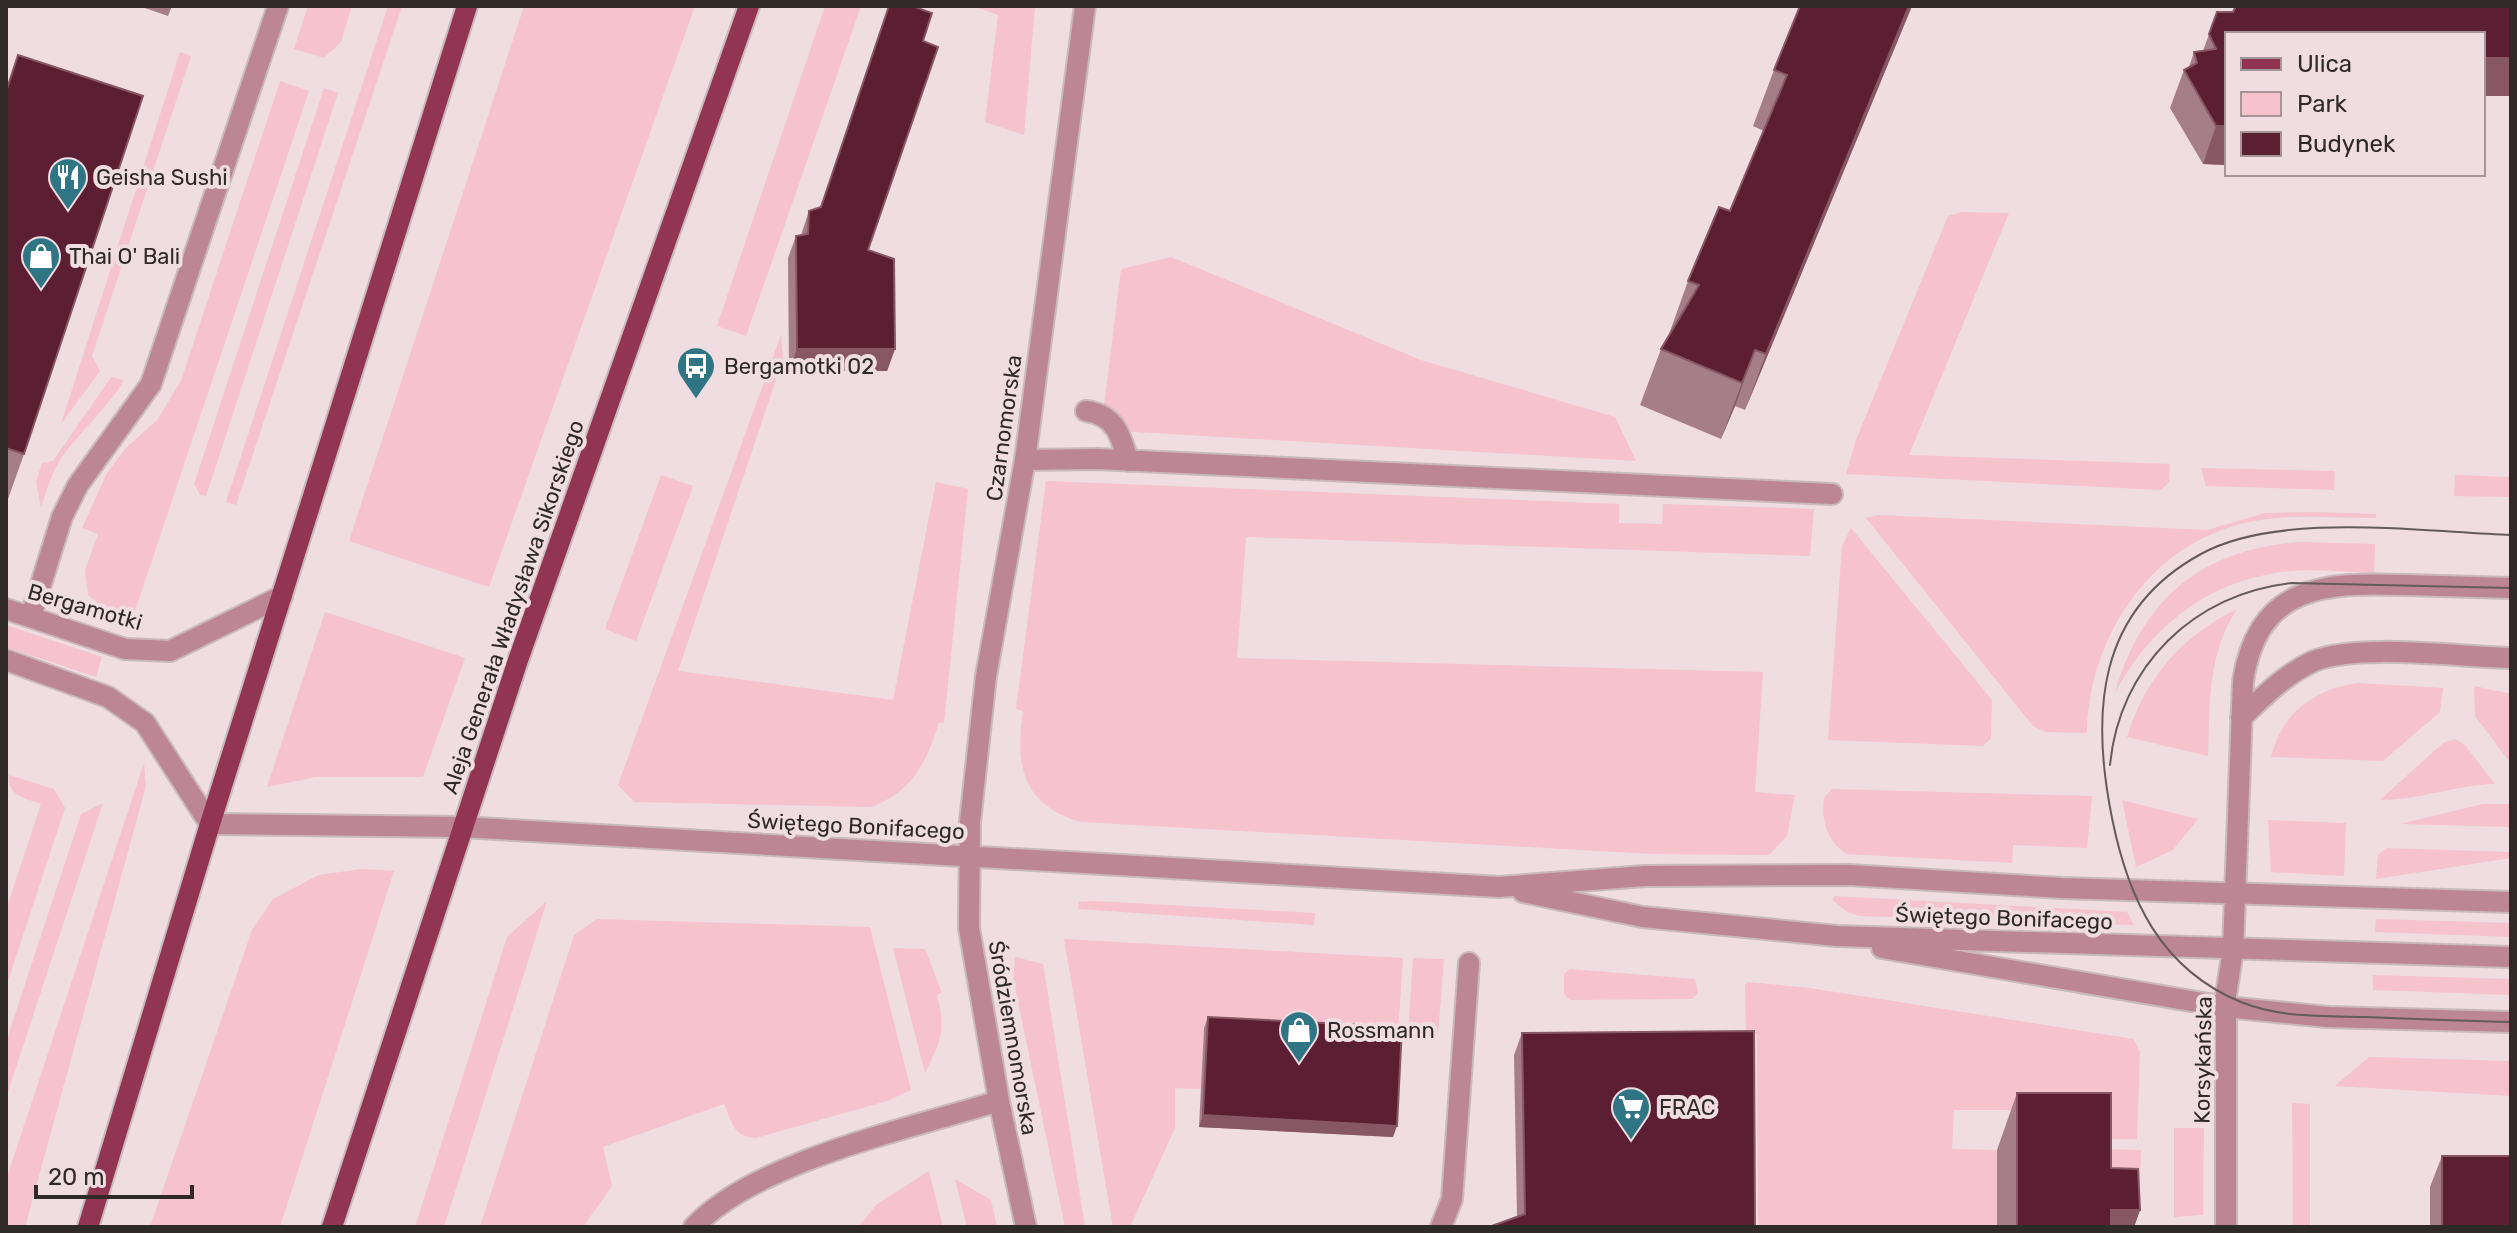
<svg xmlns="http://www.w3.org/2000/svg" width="2517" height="1233" viewBox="0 0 2517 1233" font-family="Rubik,sans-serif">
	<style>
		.green { fill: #f5c2ce }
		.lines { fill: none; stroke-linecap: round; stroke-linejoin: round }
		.minor-casing { stroke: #c9b9bc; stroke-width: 24 }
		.major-casing { stroke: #c9b9bc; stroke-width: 24 }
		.minor { stroke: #bc8694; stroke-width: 20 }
		.major { stroke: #923454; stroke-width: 20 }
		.tram { stroke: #655b5d; stroke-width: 2 }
		.wall { fill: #a57e8a }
		.shaded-wall { fill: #875766 }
		.building { fill: #5b1e32; stroke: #875766; stroke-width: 2 }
		.labels { text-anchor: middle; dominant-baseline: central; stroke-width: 8; stroke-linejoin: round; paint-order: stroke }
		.poi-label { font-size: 22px; fill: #30292a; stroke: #efdde1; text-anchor: start }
		.street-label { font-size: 22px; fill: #30292a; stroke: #efdde1 }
	</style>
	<rect width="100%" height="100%" fill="#efdde1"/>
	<path class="green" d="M308 6H352L341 42 324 58 294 49Z
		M388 6H402L236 505 226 502Z
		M524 6H695L489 587 349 541Z
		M825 6H861L746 336 717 326Z
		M972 6H1035L1024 135 985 122 998 15Z
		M180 52 191 56 92 356 100 371 61 424Z
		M280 81 309 91 133 617 105 609 88 595 85 570 98 534 82 528 107 473 125 449 157 420 181 381Z
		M324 88 338 93 206 496 200 495 194 484Z
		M1962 212 2009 213 1909 455 2170 464 2169 482 2161 490 1846 474 1856 440 1948 216Z
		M1171 257 1421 360 1615 417 1636 461 1101 430 1121 269Z
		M781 335 783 359 678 671 893 700 936 482 968 489 944 723 939 722C927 762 912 792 871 807L634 802 618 785Z
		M111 377 123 380C120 394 72 441 60 460 51 474 46 493 41 508L36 482 42 463 53 461Z
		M2201 468 2335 471 2334 490 2206 486Z
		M661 475 693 486 636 641 605 629Z
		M2455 475 2511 477V497L2454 496Z
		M1046 481 1619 504V523L1662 524 1663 504 1814 509 1810 556 1246 537 1237 658 1763 672 1755 792 1795 795 1787 836 1769 855 1652 854 1081 822C1022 805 1015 766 1023 711L1016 709Z
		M2311 512 2376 514V518C2337 518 2298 514 2260 520 2155 536 2089 633 2087 733L2046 732 2033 726 1866 518 1879 515 2207 530 2265 513Z
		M1851 528 1992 700 1991 738 1983 746 1828 740 1842 546Z
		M2302 542 2375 544 2374 573C2340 572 2303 567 2270 574 2201 586 2147 632 2115 693 2142 598 2203 548 2302 542Z
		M2237 609C2207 654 2210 705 2208 756L2127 737C2145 678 2182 636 2237 609Z
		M325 612 465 658 423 777H316L267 787Z
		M6 625 102 657 96 677 6 647Z
		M2358 683 2443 688 2440 712 2383 761 2271 757C2282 713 2314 689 2358 683Z
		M2474 686 2511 694V764L2475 716Z
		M2455 739 2465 745 2495 784C2455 785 2420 800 2380 800L2443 743Z
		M144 763 146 786 25 1227H6V1180Z
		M9 775 54 789 65 808 6 987V910L41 804C26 798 7 796 9 775Z
		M1832 789 2092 796 2087 848 2013 845 2012 863 1846 854C1827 839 1821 823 1824 798Z
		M2122 800 2198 819 2173 850 2136 867Z
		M103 803 6 1098V1042L81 814Z
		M2483 804H2511V827L2400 824Z
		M2268 820 2346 823 2344 876 2271 872Z
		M2386 848 2511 852V858L2376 879 2378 855Z
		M361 869 394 871 280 1227H150L252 930 273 899 319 875Z
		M1835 896 2127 912 2134 925 1860 916 1847 912 1832 900Z
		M547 901 444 1227H415L507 937Z
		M1095 901 1315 913 1314 925 1078 909 1079 902Z
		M597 919 870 927 911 1090 887 1101 756 1138C733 1137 732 1122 724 1104L603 1147 612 1186 583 1227H480L574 935Z
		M2376 919 2511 923V937L2375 932Z
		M1064 939 1403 958 1398 1033 1204 1028 1201 1089 1175 1088V1128L1130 1227H1113Z
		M893 948 925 949 942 993 937 995C946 1031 941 1040 925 1073Z
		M1015 957 1043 964 1085 1227H1065L1013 978Z
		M1413 958 1444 959 1438 1035 1408 1033Z
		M1570 969 1695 979 1698 993 1692 999 1570 1000 1564 994V974Z
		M2373 975 2511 979V995L2373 990Z
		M1748 982 1810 988 2134 1039 2140 1052 2137 1139H2092L2088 1110H1954L1952 1149 1997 1150V1227H1758L1757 1034 1746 1033 1745 985Z
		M2369 1057 2511 1061V1096L2335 1086Z
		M2292 1103 2310 1104V1227H2293Z
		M2174 1128H2204L2203 1215 2174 1217Z
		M2090 1149 2141 1150 2139 1210Z
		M929 1171 943 1227H858L877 1204Z
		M955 1179 991 1200 997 1227H967Z"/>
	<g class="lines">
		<defs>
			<path id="minor" d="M1086 411C1115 415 1121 435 1128 461
				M1025 460 1097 459 1832 494
				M6 609 125 649 170 651 282 596
				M31 616 62 517 78 485 151 384 278 6
				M6 660 108 697 145 723 210 824 461 827 1499 887 1645 876 1849 875 2062 888 2511 902
				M2241 718C2263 697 2285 674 2314 661 2358 643 2460 657 2511 658
				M1523 892 1643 917 1837 936 2511 957
				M1882 948 2226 1007 2328 1017 2511 1022
				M694 1227C755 1161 912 1128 999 1101
				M1026 1227 999 1101 969 928 970 822 986 676 1025 460 1085 6
				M1441 1227 1452 1199 1469 963
				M2226 1227V995L2233 950 2243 681C2258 585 2324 582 2406 585 2441 586 2476 587 2511 588"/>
			<path id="major" d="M88 1227 210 824 467 6
				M332 1227 517 663 749 6"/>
		</defs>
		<use href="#minor" class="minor-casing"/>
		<use href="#major" class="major-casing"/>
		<use href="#minor" class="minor"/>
		<use href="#major" class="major"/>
		<path class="tram" d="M2511 535C2422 532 2279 511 2201 554 2096 611 2091 714 2112 818 2128 898 2160 969 2241 1002 2280 1018 2324 1016 2366 1017 2414 1019 2463 1021 2511 1022
			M2110 765C2119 667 2194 593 2292 583L2511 588"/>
	</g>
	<path class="wall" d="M139 6H172L168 16Z
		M1800 6H1912L1745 410 1735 406 1721 439 1640 405 1661 349 1668 337 1688 281 1730 211 1764 131 1753 126 1774 70Z
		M2511 6V96H2483V34H2227V165L2203 164 2170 108 2184 70 2189 67 2194 52 2203 51 2217 12Z
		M923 41 868 250 895 349 887 371H789L788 258 796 236 801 235 809 211 820 207Z
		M18 55 24 454 7 502 6 89Z
		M1208 1017 1393 1137 1199 1127 1204 1028Z
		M1522 1033 1755 1227 1517 1217 1514 1055Z
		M2017 1093 2111 1168 2140 1210 2134 1227H1997V1150Z
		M2442 1156 2511 1227H2430V1187Z"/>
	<path class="shaded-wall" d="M1909 6H1912L1745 410 1766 354Z
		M2483 58H2511V96H2483Z
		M2216 126H2227V165L2203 164Z
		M797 349H895L887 371H789Z
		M1755 350 1735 406 1721 439 1742 383Z
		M1203 1115 1397 1126 1393 1137 1199 1127Z
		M2111 1210H2140L2134 1227H2104Z"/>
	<path class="building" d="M889 6H912L932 13 923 41 938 47 868 250 894 259 895 349H797L796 236 808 234 809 211 821 207Z
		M1800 6H1909L1766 354 1755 350 1742 383 1661 349 1699 285 1688 281 1719 207 1730 211 1787 75 1774 70Z
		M2236 6H2511V58H2483V34H2227V126H2216L2184 70 2197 63 2194 52 2216 49 2209 34 2217 12H2233Z
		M18 55 143 96 24 454 6 448V92Z
		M1208 1017 1402 1027 1397 1126 1203 1115Z
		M1754 1031 1755 1227H1489L1525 1214 1522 1033Z
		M2017 1093H2111V1168L2138 1169 2140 1210H2111V1227H2017Z
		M2442 1156H2511V1227H2442Z"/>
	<defs>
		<symbol id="restaurant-pin" viewBox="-11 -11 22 30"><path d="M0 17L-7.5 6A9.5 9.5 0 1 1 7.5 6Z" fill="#307583" stroke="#efdde1"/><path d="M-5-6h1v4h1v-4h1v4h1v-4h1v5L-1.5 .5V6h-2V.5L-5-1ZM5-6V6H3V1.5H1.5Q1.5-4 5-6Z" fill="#fff"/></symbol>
		<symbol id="shop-pin" viewBox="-11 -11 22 30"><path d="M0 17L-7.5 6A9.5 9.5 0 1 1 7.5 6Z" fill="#307583" stroke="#efdde1"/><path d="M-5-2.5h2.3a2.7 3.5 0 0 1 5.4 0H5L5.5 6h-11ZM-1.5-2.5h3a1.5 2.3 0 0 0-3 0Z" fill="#fff"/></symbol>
		<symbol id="bus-pin" viewBox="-11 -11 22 30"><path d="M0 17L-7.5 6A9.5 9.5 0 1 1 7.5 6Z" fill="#307583" stroke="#efdde1"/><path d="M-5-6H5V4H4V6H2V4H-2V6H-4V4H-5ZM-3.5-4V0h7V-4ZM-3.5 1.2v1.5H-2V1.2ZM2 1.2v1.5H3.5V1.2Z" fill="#fff"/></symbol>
		<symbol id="supermarket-pin" viewBox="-11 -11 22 30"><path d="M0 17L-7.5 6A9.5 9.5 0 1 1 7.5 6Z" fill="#307583" stroke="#efdde1"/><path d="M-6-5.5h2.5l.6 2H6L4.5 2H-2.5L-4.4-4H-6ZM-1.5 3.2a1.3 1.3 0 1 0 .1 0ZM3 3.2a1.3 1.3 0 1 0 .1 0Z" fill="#fff"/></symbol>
	</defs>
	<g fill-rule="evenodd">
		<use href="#restaurant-pin" x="46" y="155" width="44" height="60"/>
		<use href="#shop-pin" x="19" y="234" width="44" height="60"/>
		<use href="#bus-pin" x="674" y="344" width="44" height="60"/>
		<use href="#shop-pin" x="1277" y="1008" width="44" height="60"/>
		<use href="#supermarket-pin" x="1609" y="1085" width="44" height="60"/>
	</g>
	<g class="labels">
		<g class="poi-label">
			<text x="96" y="177">Geisha Sushi</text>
			<text x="69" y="256">Thai O' Bali</text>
			<text x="724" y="366">Bergamotki 02</text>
			<text x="1327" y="1030">Rossmann</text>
			<text x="1659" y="1107">FRAC</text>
		</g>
		<g class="street-label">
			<text transform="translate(1004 428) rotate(-82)">Czarnomorska</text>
			<text transform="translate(85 607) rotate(16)">Bergamotki</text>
			<text transform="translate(513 607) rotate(-71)">Aleja Generała Władysława Sikorskiego</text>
			<text transform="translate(856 826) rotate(3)">Świętego Bonifacego</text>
			<text transform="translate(2004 918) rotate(2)">Świętego Bonifacego</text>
			<text transform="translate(1013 1038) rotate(80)">Śródziemnomorska</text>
			<text transform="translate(2203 1060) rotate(-89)">Korsykańska</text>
		</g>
	</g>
	<rect width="2517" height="1233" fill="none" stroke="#30292a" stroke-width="16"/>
	<rect x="2225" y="32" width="260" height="144" fill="#efdde1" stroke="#a39598" stroke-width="2"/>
	<rect x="2241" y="58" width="40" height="12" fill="#923454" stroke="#a39598" stroke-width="2"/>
	<text x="2297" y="72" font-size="24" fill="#30292a">Ulica</text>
	<rect x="2241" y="92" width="40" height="24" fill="#f5c2ce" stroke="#a39598" stroke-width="2"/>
	<text x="2297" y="112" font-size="24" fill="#30292a">Park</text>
	<rect x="2241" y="132" width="40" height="24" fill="#5b1e32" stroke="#a39598" stroke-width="2"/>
	<text x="2297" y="152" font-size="24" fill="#30292a">Budynek</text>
	<path d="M36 1185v12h156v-12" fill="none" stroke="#30292a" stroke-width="4"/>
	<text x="48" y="1185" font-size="24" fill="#30292a" stroke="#efdde1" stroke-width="6" paint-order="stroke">20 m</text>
</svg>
